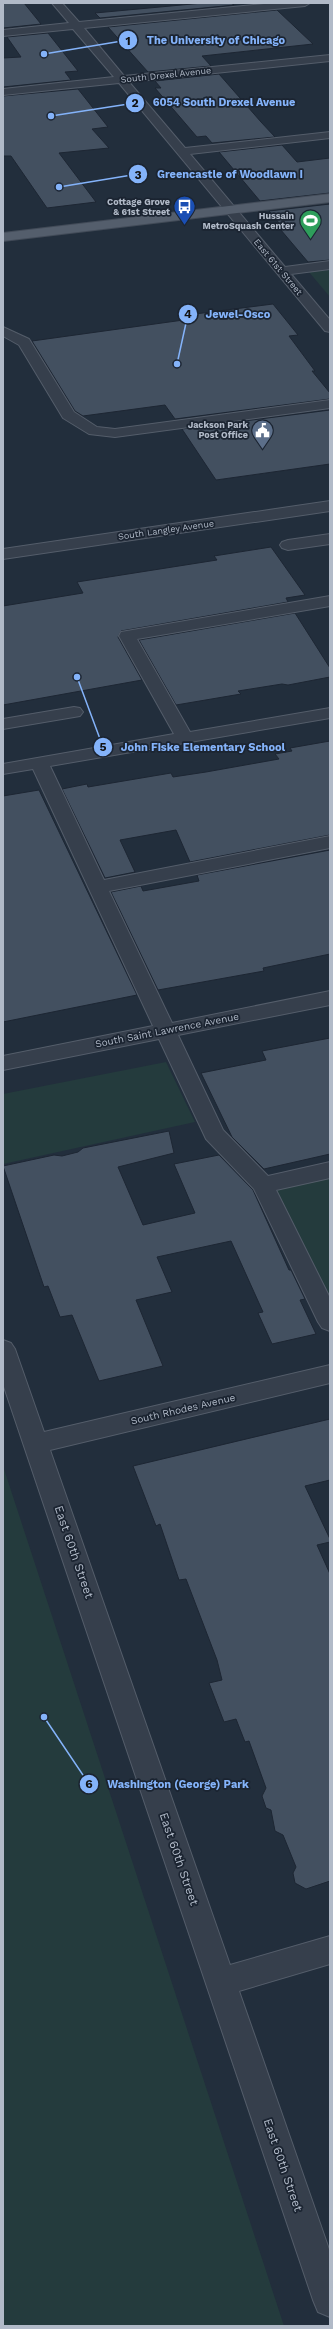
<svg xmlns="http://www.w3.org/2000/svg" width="333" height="2329" viewBox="0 0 333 2329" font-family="'Work Sans',sans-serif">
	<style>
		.green { fill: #243b3d }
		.building { fill: #435060; stroke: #1d2633 }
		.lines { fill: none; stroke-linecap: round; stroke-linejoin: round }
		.minor-casing { stroke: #545d6a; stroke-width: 2 }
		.major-casing { stroke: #424b58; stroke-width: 2 }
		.minor { fill: #363f4c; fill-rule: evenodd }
		.major { fill: #545e6c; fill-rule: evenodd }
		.labels { text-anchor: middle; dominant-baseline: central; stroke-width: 3.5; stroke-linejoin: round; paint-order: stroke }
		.far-street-label { font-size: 9px; fill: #b1bac8; stroke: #1b2431 }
		.far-poi-label { font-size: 9px; font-weight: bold; fill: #b1bac8; stroke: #1b2431; text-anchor: end }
		.street-label { font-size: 10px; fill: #b1bac8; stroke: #1b2431 }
		.near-street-label { font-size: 12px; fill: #b1bac8; stroke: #1b2431 }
		.leader { fill: none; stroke: #84b3fa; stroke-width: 1.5 }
		.callout-dot { fill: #84b3fa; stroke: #1b2431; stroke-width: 1.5 }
		.mark-label { font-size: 12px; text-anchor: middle; font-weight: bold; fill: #111 }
		.callout-label { font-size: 11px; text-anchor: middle; font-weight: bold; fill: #84b3fa; stroke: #1b2431; stroke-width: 3.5; stroke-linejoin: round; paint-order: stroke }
	</style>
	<rect width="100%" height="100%" fill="#222e3c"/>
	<path class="green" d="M330 270V297L309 272Z
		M166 1062 195 1122 3 1164V1094Z
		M330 1175V1310L271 1189Z
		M3 1466 284 2326H3Z"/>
	<path class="building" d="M3 3H24L41 24 3 28Z
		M203 3H231L234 5 100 18 95 13Z
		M277 10 313 44 202 56 211 66 148 72 108 27Z
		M48 33 78 71 65 72 71 80 3 87V58L21 57 7 37Z
		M219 74 261 122 275 137 212 143 206 136 197 137 155 88H161L155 81Z
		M78 89 108 127 92 129 109 148 59 153 96 202 47 208 11 156H3V96Z
		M282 145 297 162 330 158V193L260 201 219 152Z
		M330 204V260L308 262 275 223H279L269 211Z
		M273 304 298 335 289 336 315 371H312L330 393V399L175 419 165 405 83 416 75 411 32 341 198 318 195 314Z
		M330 410V464L216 480 182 429Z
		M271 547 305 595 286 598 288 602 121 631 118 637 142 680 3 705V606L83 593 77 582 217 560 214 556Z
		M295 613 330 668V677L288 685 282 684 238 691 241 694 176 705 139 640Z
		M330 741V835L190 862 176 830 120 840 135 872 105 878 62 789 87 784 88 787 171 773 173 777 206 772 279 759 275 754 292 751 290 748Z
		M39 790 137 995 3 1022V796Z
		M330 850V954L263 968 264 971 158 990 111 892 141 886 143 891 199 881 197 875Z
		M330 1038V1154L264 1169 232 1137 201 1073 266 1060 262 1051Z
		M169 1131 174 1153 118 1167 143 1225 195 1213 174 1164 219 1155 253 1190 289 1270H291L305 1299 300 1300 316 1334 272 1344 258 1313 263 1312 231 1241 157 1257 172 1292 136 1300 163 1366 99 1381 72 1315 60 1317 48 1286 44 1287 3 1166 54 1155 62 1156 78 1152 83 1148Z
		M330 1419V1480L305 1486 330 1539V1542L317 1545 330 1574V1881L306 1889 295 1883 293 1873 296 1867 283 1835 275 1831 271 1810 266 1808 262 1796 266 1788 249 1741 245 1742 236 1719 224 1722 209 1683 222 1680 217 1660 186 1579 179 1580 160 1524 156 1526 133 1466Z"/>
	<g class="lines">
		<defs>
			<path id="minor" d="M52 3H62L79 22 274 3H310L305 6 84 28 124 76 330 55V61L129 82 185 148 330 132V138L190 154 285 267 330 261V269L291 274 330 320V332L325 331 119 83 3 95V89L114 77 73 29 3 36V30L69 23Z
				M3 327 29 339 74 412 97 427 115 429 330 400V408L115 437 89 434 63 418 19 345 3 336Z
				M330 501V511L3 559V549Z
				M330 534V544L288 550 282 548 280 545 282 542 288 540Z
				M330 596V606L137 639 190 732 330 708V718L50 766 104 880 330 836V848L109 891 172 1023 330 991V1005L178 1035 223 1130 268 1176 330 1162V1178L276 1190 330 1298V1331L322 1328 318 1322 254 1189 206 1139 159 1039 3 1070V1056L153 1026 33 769 3 774V764L174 734 119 636 121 632Z
				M74 707 80 708 83 712 80 716 3 729V719Z
				M3 1340 11 1343 15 1349 44 1432 330 1365V1383L50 1450 230 1965 330 1936V1964L239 1991 330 2252V2317L318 2312 313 2300 3 1384Z"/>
			<path id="major" d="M330 194V202L3 241V233Z"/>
		</defs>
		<use href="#minor" class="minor-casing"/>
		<use href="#major" class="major-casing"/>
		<use href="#minor" class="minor"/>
		<use href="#major" class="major"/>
	</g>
	<defs>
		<symbol id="bus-pin" viewBox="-11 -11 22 30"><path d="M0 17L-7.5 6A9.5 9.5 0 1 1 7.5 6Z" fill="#1a4fb4" stroke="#1b2431"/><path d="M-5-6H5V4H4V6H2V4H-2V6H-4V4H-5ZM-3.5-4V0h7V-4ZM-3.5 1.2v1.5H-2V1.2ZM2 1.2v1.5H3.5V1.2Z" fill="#fff"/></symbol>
		<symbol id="stadium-pin" viewBox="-11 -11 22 30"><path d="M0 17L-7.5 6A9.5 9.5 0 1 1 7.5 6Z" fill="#2e9e5b" stroke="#1b2431"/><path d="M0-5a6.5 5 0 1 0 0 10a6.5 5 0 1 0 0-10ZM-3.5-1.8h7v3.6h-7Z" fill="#fff"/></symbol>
		<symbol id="civic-pin" viewBox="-11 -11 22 30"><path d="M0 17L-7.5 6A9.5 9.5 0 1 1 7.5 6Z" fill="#5c6f8a" stroke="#1b2431"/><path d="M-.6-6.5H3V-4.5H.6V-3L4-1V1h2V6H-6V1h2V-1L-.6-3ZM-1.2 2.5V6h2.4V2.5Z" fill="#fff"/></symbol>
	</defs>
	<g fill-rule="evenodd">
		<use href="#bus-pin" x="172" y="194" width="25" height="34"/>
		<use href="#stadium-pin" x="298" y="208" width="25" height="34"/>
		<use href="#civic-pin" x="250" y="418" width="25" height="34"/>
	</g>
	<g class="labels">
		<g class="far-street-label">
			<text transform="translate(166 75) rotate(-6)">South Drexel Avenue</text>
			<text transform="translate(278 267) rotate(50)">East 61st Street</text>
			<text transform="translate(166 530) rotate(-8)">South Langley Avenue</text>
		</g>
		<g class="far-poi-label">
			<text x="170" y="202">Cottage Grove<tspan x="170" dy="10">&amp; 61st Street</tspan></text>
			<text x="294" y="216">Hussain<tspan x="294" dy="10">MetroSquash Center</tspan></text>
			<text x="248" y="425">Jackson Park<tspan x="248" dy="10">Post Office</tspan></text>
		</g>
		<g class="street-label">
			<text transform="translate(167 1030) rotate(-11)">South Saint Lawrence Avenue</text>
			<text transform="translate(183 1409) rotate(-13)">South Rhodes Avenue</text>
		</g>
		<g class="near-street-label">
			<text transform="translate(74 1552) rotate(71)">East 60th Street</text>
			<text transform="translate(179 1859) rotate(71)">East 60th Street</text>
			<text transform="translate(283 2165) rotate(71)">East 60th Street</text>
		</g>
	</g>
	<path class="leader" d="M44 54L128 40M51 116L135 103M59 187L138 174M177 364L188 314M77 677L103 747M44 1717L89 1784"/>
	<g class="callout-dot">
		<circle cx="44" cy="54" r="4"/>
		<circle cx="51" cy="116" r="4"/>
		<circle cx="59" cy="187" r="4"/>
		<circle cx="177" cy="364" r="4"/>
		<circle cx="77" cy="677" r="4"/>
		<circle cx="44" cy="1717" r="4"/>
		<circle cx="128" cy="40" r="10"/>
		<circle cx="135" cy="103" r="10"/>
		<circle cx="138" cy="174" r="10"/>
		<circle cx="188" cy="314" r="10"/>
		<circle cx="103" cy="747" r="10"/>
		<circle cx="89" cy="1784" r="10"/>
	</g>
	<g class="mark-label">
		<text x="128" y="45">1</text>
		<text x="135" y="107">2</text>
		<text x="138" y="179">3</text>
		<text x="188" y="318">4</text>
		<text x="103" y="751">5</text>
		<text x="89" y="1788">6</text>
	</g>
	<g class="callout-label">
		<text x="216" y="44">The University of Chicago</text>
		<text x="224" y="106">6054 South Drexel Avenue</text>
		<text x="230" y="178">Greencastle of Woodlawn I</text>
		<text x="238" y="318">Jewel-Osco</text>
		<text x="203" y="751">John Fiske Elementary School</text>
		<text x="178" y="1788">Washington (George) Park</text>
	</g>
	<rect width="333" height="2329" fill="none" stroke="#b1bac8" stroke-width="8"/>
</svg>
